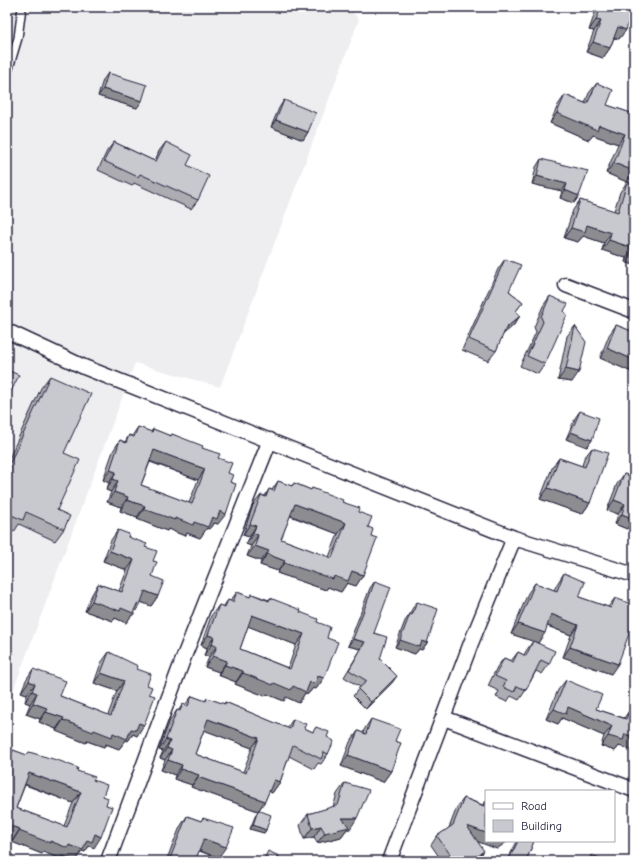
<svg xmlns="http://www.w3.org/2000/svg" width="641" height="868" viewBox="0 0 641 868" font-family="'Comic Neue',sans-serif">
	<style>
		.built { fill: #eeeef1 }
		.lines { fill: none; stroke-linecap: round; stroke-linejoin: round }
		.lane-casing { stroke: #22223b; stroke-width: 10 }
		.street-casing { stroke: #22223b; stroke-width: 17 }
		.lane { stroke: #fff; stroke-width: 7 }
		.street { stroke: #fff; stroke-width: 14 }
		.wall { fill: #acacb2; stroke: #22223b; fill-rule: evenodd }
		.shaded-wall { fill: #8c8c91; stroke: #22223b }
		.building { fill: #c8c8cf; stroke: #22223b; fill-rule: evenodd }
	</style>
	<rect width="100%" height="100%" fill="#fff"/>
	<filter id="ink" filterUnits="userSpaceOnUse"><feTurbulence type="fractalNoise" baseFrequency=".025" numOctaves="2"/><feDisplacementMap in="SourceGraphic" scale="8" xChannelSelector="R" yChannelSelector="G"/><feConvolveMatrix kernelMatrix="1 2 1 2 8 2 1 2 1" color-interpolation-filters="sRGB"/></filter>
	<g filter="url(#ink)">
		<path class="built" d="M7 7H349L359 20 220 387 135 363 7 707Z"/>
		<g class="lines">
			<defs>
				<path id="lane" d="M7 75 18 38 22 7"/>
				<path id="street" d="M566 285 634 311
					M7 331 84 367 514 538 634 575
					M444 718 634 790
					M108 861 185 654 270 440
					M389 861 471 643 514 538"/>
			</defs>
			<use href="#lane" class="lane-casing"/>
			<use href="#street" class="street-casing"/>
			<use href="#lane" class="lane"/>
			<use href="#street" class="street"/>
		</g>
		<path class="wall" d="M597 7H626L625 11 626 30 619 39 614 38 610 48 603 58 586 52 594 31 589 30Z
			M108 73 137 108 98 96 103 80Z
			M597 83 607 105 634 114V172L627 182 606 173 618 144 593 135 589 140 550 123 558 105 565 95 585 103 589 93Z
			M284 100 308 132 303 140 271 127 279 108Z
			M114 142 152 160 155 161 159 151 166 142 187 165 198 200 191 209 134 183 132 186 98 170 107 151Z
			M541 159 579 196 574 203 560 198 562 191 532 184 536 167Z
			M627 182 634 184V265L625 262 626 258 602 250 604 243 583 236 578 242 564 238 573 210 580 200 614 211 620 192Z
			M505 259 509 291 523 302 516 311 520 316 513 326 503 334 496 351 488 361 462 350 498 269Z
			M550 296 564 311 545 364 538 374 520 366 536 332 534 327 543 306Z
			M616 325 634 332V373L600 358 609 335Z
			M575 326 572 382 558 380 567 336Z
			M50 376 64 453 57 510 64 529 55 541 19 524 14 532 7 529V463L41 388Z
			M580 411 592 440 587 447 566 439 575 418Z
			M138 427 151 432 153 429 170 436 172 434 202 448 218 458 228 473 230 482 218 524 214 523 209 529 207 528 200 538 187 533 185 536 168 529 167 531 137 519V517L120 511 121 507 107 502 111 492 106 490 109 483 103 480 113 451 120 440 125 442 129 435 132 436ZM150 462 198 480 189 503 141 485Z
			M592 448 590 503 582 514 540 499 552 468 559 458 582 466 584 458Z
			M634 469V519L627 529 615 524 618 514 607 510 617 484 624 474 631 476Z
			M278 481 291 486 294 483 311 490 312 488 342 502 358 512 368 527 371 536 363 575 356 586 347 583 341 592 328 587 326 590 277 573 278 571 260 565 261 561 247 556 251 546 246 544 249 537 243 535 253 505 261 495 265 496 269 489 272 490ZM290 516 338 534 329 557 281 539Z
			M118 530 145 547 153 561 152 576 158 596 151 606 141 602 133 615H132L126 623 115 618 113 621 85 611 92 594 98 584 119 591 127 570 103 561 111 540Z
			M564 573 579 597 608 607 615 598 611 674 563 657 571 635 547 626 538 643 549 664 542 674 536 671 526 690 519 700 511 696 507 702 496 697 499 691 488 686 497 667 504 658 511 661 518 652 524 655 526 651 533 641 511 634 528 593 535 583 554 590 557 584Z
			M375 581 374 633 380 659 392 683 366 709 353 696 360 687 344 677 361 649 348 646 370 588Z
			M237 592 250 597 252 594 269 600 270 598 300 612 317 622 327 638 324 678 316 689 313 688 308 694 305 693 299 703 286 697 284 701 267 694 265 696 235 684 236 682 218 675 219 672 205 667 209 657 204 655 207 648 201 645 211 616 219 605 223 607 228 600 230 601ZM248 626 296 645 288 668 240 649Z
			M417 602 427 643 422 650 419 649 415 654 395 647 405 621 410 614 412 609Z
			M109 652 137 669 147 685 149 694 137 736 133 734 128 741 126 740 119 749 106 744 104 747 87 741 86 743 56 731V729L39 722 40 719 26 714 30 704 25 702 27 694 21 692 26 680 33 669 60 696 108 715 117 691 94 683 101 663Z
			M566 680 596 709 624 718 629 711 634 713V751L619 746 615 751 601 746 604 736 562 718 558 724 546 719 558 690Z
			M192 696 205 701 207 698 224 704 225 702 287 728 293 719 304 728 313 732 316 727 327 737 328 754 321 764 318 763 314 769 289 756 280 782 272 793 269 791 265 801 259 810 266 830 264 833 250 829 256 814 258 811 191 787 192 785 174 779 175 775 161 770 165 760 160 758 163 751 159 750 170 720 177 710 178 711 183 704 185 705ZM204 730 252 748 243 772 195 754Z
			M371 719 395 741 391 771 383 782 341 766 350 742 358 731 363 733 364 730Z
			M13 750 26 755 29 752 77 771 93 780 103 796 106 805 94 848 89 846 85 852 82 851 76 861 63 856 61 859 43 852 42 854 12 842 13 840 7 838V759ZM25 785 73 803 64 826 16 808Z
			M345 783 350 829H347L341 837 317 843 314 837 304 839 300 825 308 814 333 807 337 794Z
			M464 798 483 805 486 801 497 849 478 841V860L476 861H442L431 845 437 836 449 828 457 807Z
			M187 816 201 821 203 818 218 858 199 851 195 861H166L180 827Z
			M517 841H534L526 861H507Z
			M634 850V859L632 858Z"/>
		<path class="shaded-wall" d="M596 20 601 21 594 31 589 30Z
			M618 27 626 30 619 39 611 37Z
			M593 42 610 48 603 58 586 52Z
			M103 89 142 101 137 108 98 96Z
			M557 113 599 125 625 134 618 144 593 135 589 140 550 123Z
			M276 120 308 132 303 140 271 127Z
			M614 163 634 171 627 182 606 173Z
			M537 176 567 184 562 191 532 184Z
			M565 190 579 196 574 203 560 198Z
			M587 225 611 233 604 243 583 236 578 242 564 238 571 228Z
			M609 240 633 248 626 258 602 250Z
			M632 252H634V265L625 262Z
			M520 316 513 326 499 338 506 328Z
			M607 348 634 360V373L600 358Z
			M566 369 579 372 572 382 558 380Z
			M571 432 592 440 587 447 566 439Z
			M154 450 205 469 198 480 147 460Z
			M110 470 116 472 109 483 103 480Z
			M113 479 118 481 111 492 106 490Z
			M548 488 590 503 582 514 540 499Z
			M114 492 128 497 121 507 107 502Z
			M127 500 145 506 137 517 120 511Z
			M614 500 625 504 618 514 607 510Z
			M295 504 346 523 338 534 287 514Z
			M144 509 175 518 194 522 220 511 226 514 218 524 214 523 209 529 207 528 200 538 187 533 185 536 168 529 167 531 137 519Z
			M622 514 634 519 627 529 615 524Z
			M250 524 256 526 249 537 243 535Z
			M253 533 258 535 251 546 246 544Z
			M255 546 269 551 261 561 247 556Z
			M110 551 134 560 127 570 103 561Z
			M267 554 285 561 278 571 260 565Z
			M284 563 334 576 352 571 363 575 356 586 347 583 341 592 328 587 326 590 277 573Z
			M145 591 158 596 151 606 138 601Z
			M92 601 121 608 137 604 140 605 133 615H132L126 623 115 618 113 621 85 611Z
			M551 614 578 625 571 635 543 624Z
			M252 615 304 634 296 645 245 625Z
			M518 624 545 633 538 643 511 634Z
			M208 635 214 637 207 648 201 645Z
			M353 639 365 642 361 649 348 646Z
			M400 640 422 641 427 643 422 650 419 649 415 654 395 647Z
			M212 644 217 646 209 657 204 655Z
			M570 647 618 664 611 674 563 657Z
			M213 656 227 661 219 672 205 667Z
			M225 665 243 671 236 682 218 675Z
			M101 673 124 681 117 691 94 683Z
			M243 673 293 686 310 682 318 676 324 678 316 689 313 688 308 694 305 693 299 703 286 697 284 701 267 694 265 696 235 684Z
			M397 676 392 683 366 709 371 702Z
			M29 681 35 684 27 694 21 692Z
			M32 691 37 693 30 704 25 702Z
			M33 703 47 708 40 719 26 714Z
			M568 707 612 726 604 736 562 718 558 724 546 719 554 709Z
			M46 712 64 718 56 729 39 722Z
			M208 719 259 738 252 748 201 729Z
			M63 720 113 733 131 729 139 723 144 725 137 736 133 734 128 741 126 740 119 749 106 744 104 747 87 741 86 743 56 731Z
			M625 734 634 737V751L619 746 615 751 601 746 608 736Z
			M166 739 170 741 163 751 159 750Z
			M167 748 172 750 165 760 160 758Z
			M348 755 391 771 383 782 341 766Z
			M168 760 182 765 175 775 161 770Z
			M181 769 199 775 192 785 174 779Z
			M29 773 81 792 73 803 22 783Z
			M198 777 265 801 258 811 191 787Z
			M274 780 280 782 272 793 266 790Z
			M342 818H357L350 829H347L341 837 317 843 325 833Z
			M7 825 20 829 13 840 7 838Z
			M253 825 266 830 264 833 250 829Z
			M321 826 314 837 304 839 312 828Z
			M467 826 486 833V841H508L497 849 460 835Z
			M19 831 69 845 87 840 95 834 101 837 94 848 89 846 85 852 82 851 76 861 63 856 61 859 43 852 42 854 12 842Z
			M204 839 226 847 218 858 196 849Z
			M484 851 478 860 476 861H469Z"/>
		<path class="building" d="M601 7H626L625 11 631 13 626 30 618 27 610 48 593 42 601 21 596 20Z
			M108 73 147 85 142 101 103 89Z
			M597 83 613 90 607 105 634 114V171L614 163 625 134 599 125 597 130 557 113 565 95 587 104Z
			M284 100 316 113 308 132 276 120Z
			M114 142 152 160 156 161 166 142 192 155 187 165 209 176 198 200 140 174 138 177 104 161Z
			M541 159 588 171 579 196 565 190 567 184 537 176Z
			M627 182 634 184V252H632L633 248 609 240 611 233 587 225 585 232 571 228 580 200 618 212Z
			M505 259 521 265 509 291 523 302 516 311 520 316 506 328 496 351 469 339Z
			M550 296 568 304 564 311 567 315 545 364 527 356 543 322 541 317Z
			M616 325 634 332V360L607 348Z
			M575 326 586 342 579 372 566 369Z
			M7 370 19 375 7 400Z
			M50 376 91 394 64 453 80 460 57 510 70 516 64 529 26 512 23 520 9 514 11 510 7 508V474L11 466 9 465Z
			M580 411 599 418 592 440 571 432Z
			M138 427 152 432 153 429 171 436 172 434 203 446 202 448 220 454 218 458 232 463 228 473 233 475 230 482 236 484 226 514 220 511 217 519 212 517 208 527 194 522 193 525 175 518V520L144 509 145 506 127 500 128 497 114 492 118 481 113 479 116 472 110 470 120 440 126 443 129 435 134 437ZM154 450 205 469 192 504 141 485Z
			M592 448 608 453 590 503 548 488 559 458 585 467Z
			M624 474 634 477V519L622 514 625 504 614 500Z
			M278 481 292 486 294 483 311 490 312 488 343 500 342 502 360 508 358 512 372 517 368 527 373 529 371 536 377 538 363 575 352 571 348 581 334 576 333 579 284 563 285 561 267 554 269 551 255 546 258 535 253 533 256 526 250 524 261 495 266 497 269 489 274 491ZM295 504 346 523 332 558 281 539Z
			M118 530 129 534 128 537 147 544 145 547 157 551 153 561 157 562 152 576 164 581 158 596 145 591 140 605 137 604 133 613 121 608 120 611 92 601 98 584 122 592 134 560 110 551Z
			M564 573 585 582 579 597 611 608 615 598 634 605V620L618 664 570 647 578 625 551 614 545 633 518 624 535 583 557 591Z
			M375 581 391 587 374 633 387 637 380 659 397 676 371 702 358 689 367 681 349 670 365 642 353 639Z
			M237 592 250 597 252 594 269 601 270 598 301 610 300 612 318 619 317 622 330 627 327 638 338 642 324 678 318 676 315 684 310 682 306 692 293 686 291 690 274 683 273 685 243 673V671L225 665 227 661 213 656 217 646 212 644 214 637 208 635 219 605 225 607 228 600 233 602ZM252 615 304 634 290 669 240 649Z
			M417 602 438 609 427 643 422 641 420 647 400 640 410 614 412 615Z
			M533 641 555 651 549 664 541 660 526 690 517 686 514 692 503 687 506 681 495 676 504 658 513 662 518 652 526 656Z
			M109 652 138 666 137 669 151 674 147 685 152 687 149 694 155 696 144 725 139 723 136 730 131 729 127 739 113 733 112 737 94 730 93 732 63 720 64 718 46 712 47 708 33 703 37 693 32 691 35 684 29 681 33 669 66 681 60 696 111 716 124 681 101 673Z
			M566 680 602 695 596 709 626 719 629 711 634 713V737L625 734 623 740 608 736 612 726 568 707 566 714 554 709Z
			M192 696 206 701 207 698 225 704V702L290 729 293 719 306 724 304 728 313 732 316 727 329 732 327 737 334 741 328 754 324 752 321 759 293 745 280 782 274 780 265 801 198 777 199 775 181 769 182 765 168 760 172 750 167 748 170 741 166 739 177 710 180 711 183 704 188 706ZM208 719 259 738 246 773 195 754Z
			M371 719 400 729 395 741 401 743 391 771 348 755 358 731 366 734Z
			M13 750 27 755 29 752 60 761 78 768 77 771 95 777 93 780 107 785 103 796 108 798 106 805 112 807 101 837 95 834 92 842 87 840 83 850 69 845 68 848 50 841V843L19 831 20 829 7 825V759L9 760ZM29 773 81 792 67 827 16 808Z
			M345 783 369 790 357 818H342L349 827 325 833 321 826 312 828 308 814 338 805Z
			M464 798 484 806 486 801V833L467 826 484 851 469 861H445L452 857 437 836 453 825Z
			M258 810 271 815 266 830 253 825Z
			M187 816 201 821 203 818 234 828 226 847 204 839 195 861H169Z
			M518 841H534L526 861H508Z
			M268 851 279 856 277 861H263Z
			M591 855 609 861H589Z"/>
	</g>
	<rect width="641" height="868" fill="none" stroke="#fff" stroke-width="24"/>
	<rect x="12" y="12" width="617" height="844" fill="none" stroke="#22223b" stroke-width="1.5" filter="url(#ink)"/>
	<rect x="485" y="790" width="130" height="52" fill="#ffffff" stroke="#a7a7b1"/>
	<rect x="493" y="803" width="20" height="6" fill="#ffffff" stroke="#a7a7b1"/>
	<text x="521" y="810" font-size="12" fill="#22223b">Road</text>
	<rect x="493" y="820" width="20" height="12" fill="#c8c8cf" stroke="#a7a7b1"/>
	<text x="521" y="830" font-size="12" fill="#22223b">Building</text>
</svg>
